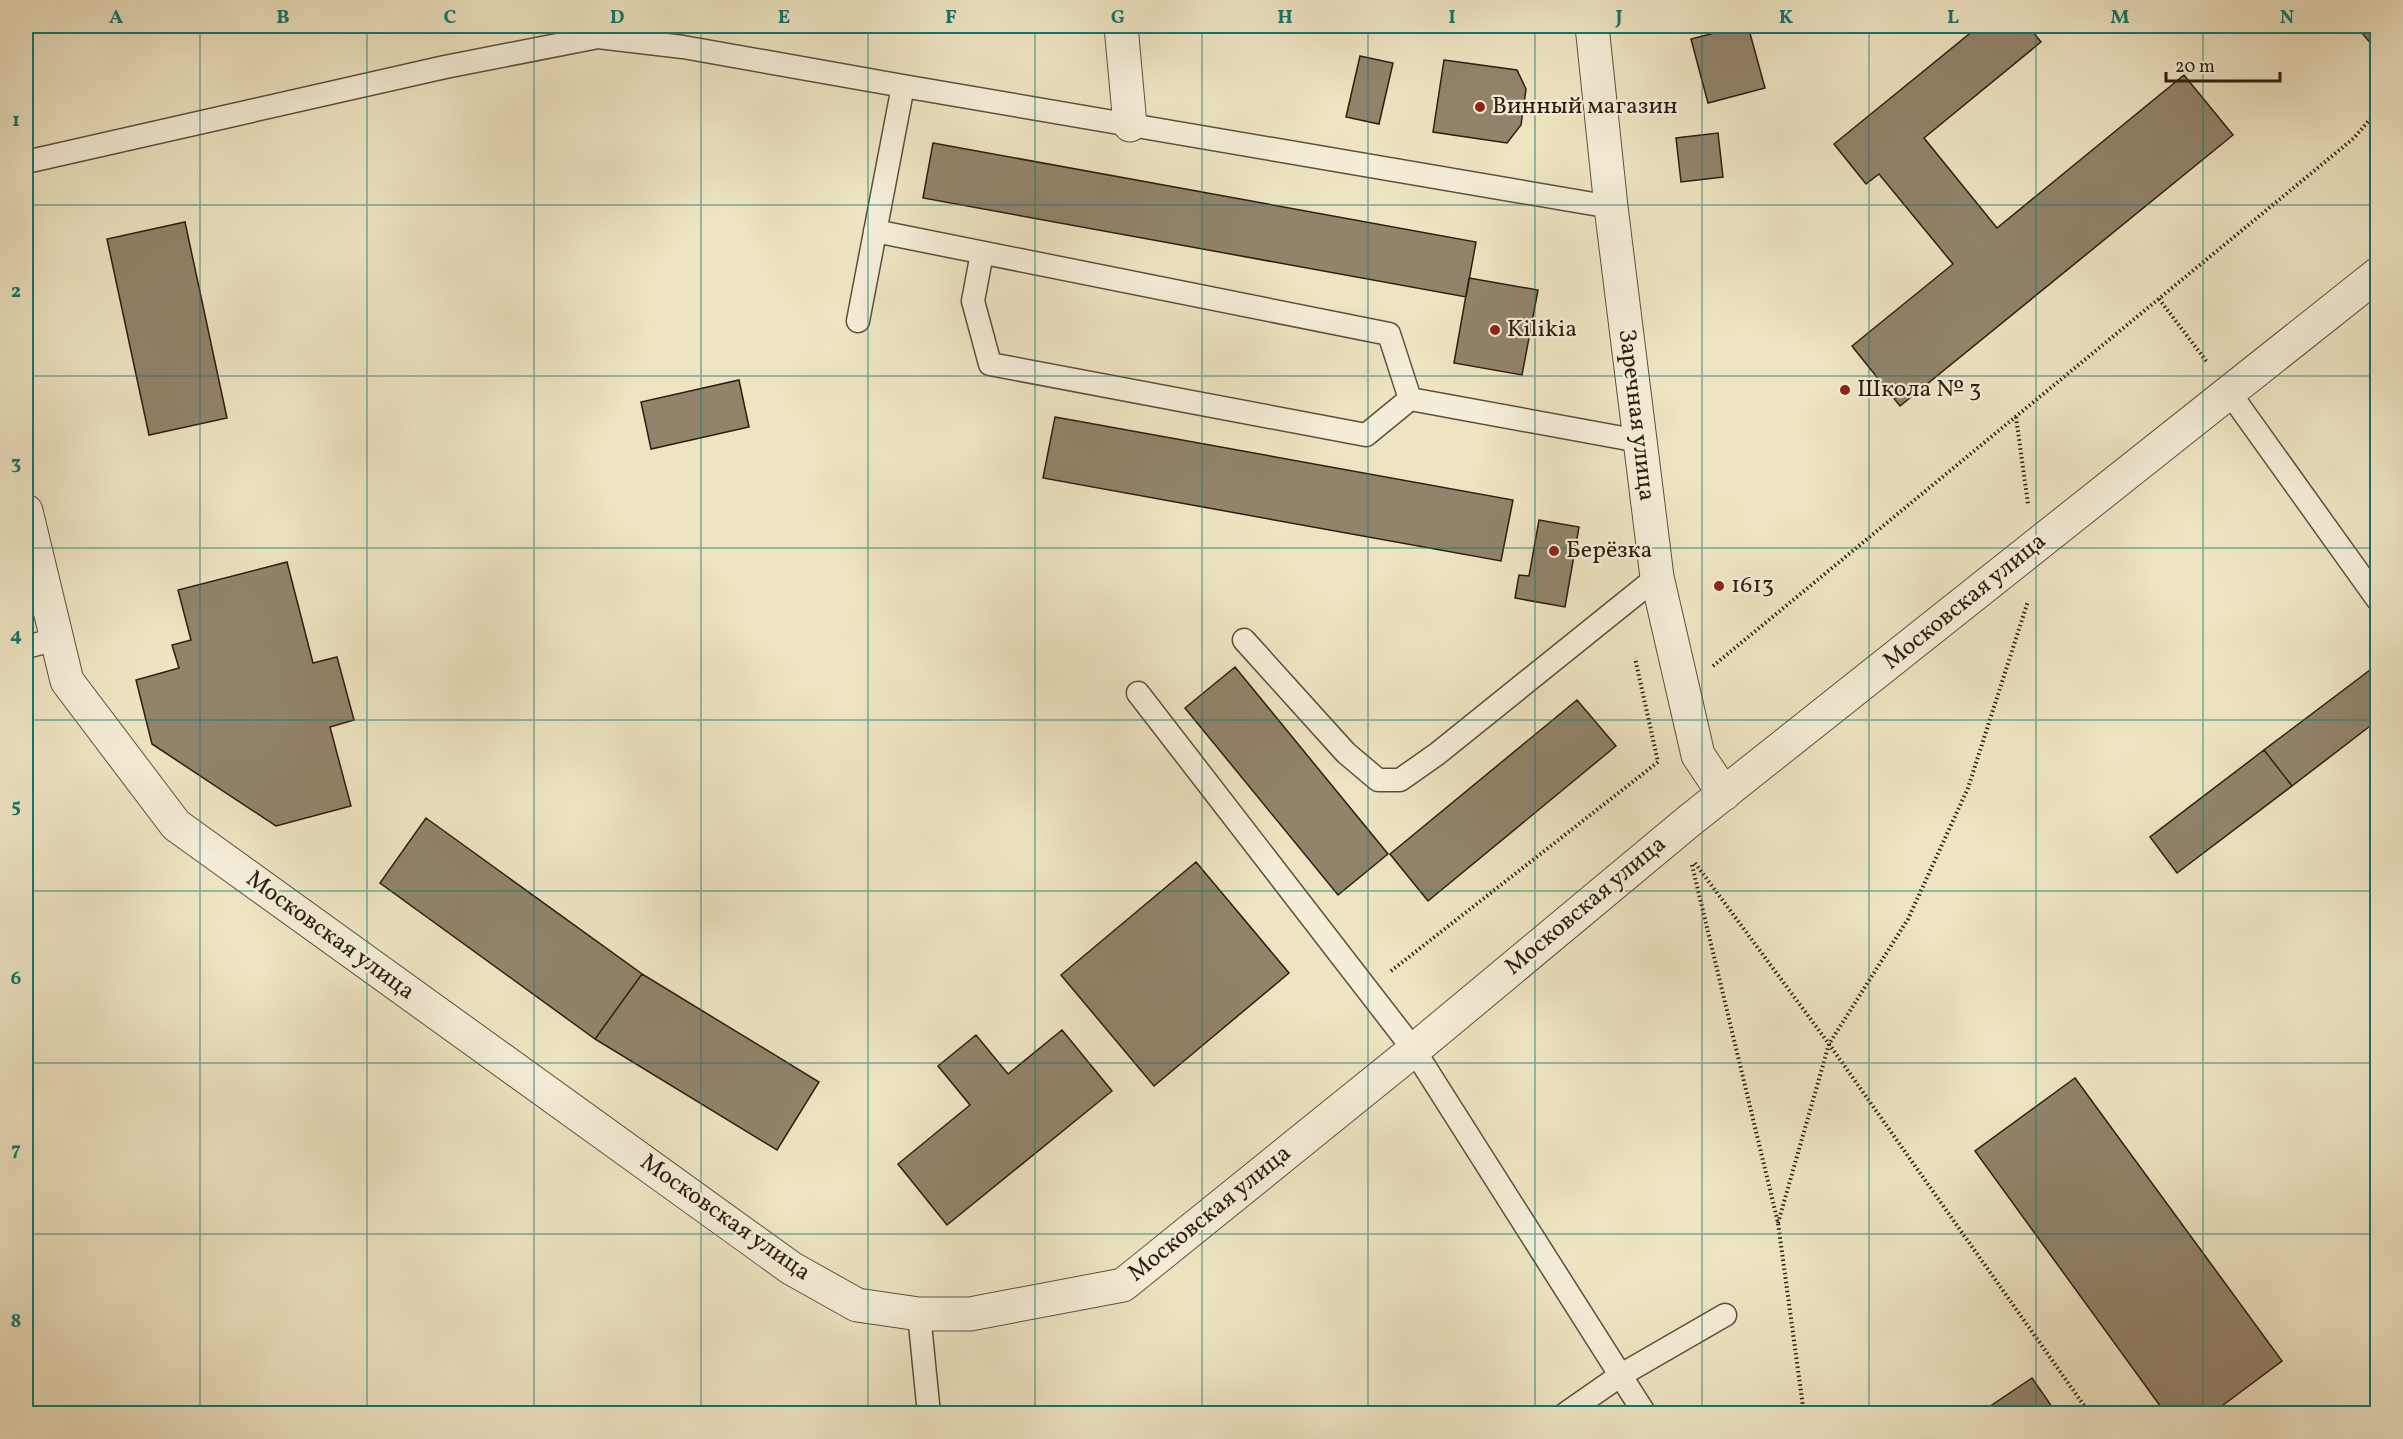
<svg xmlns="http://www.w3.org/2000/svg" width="2403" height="1439" viewBox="0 0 2403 1439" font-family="Vollkorn,serif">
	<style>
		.building { fill: #92846b; stroke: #2e1d0e; stroke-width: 1.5 }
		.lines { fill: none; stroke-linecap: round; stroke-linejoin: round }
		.service-casing { stroke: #5e4f3b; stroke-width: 25 }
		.minor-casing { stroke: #5e4f3b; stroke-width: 35 }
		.path { stroke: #2e1d0e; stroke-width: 4; stroke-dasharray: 1.5 3; stroke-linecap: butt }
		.service { stroke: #f4edd7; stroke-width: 22 }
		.minor { stroke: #f4edd7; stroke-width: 33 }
		.grid { fill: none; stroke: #0f766e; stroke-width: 1.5; stroke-opacity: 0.55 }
		.poi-dot { fill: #8f2418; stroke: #f4edd7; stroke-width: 2 }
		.labels { text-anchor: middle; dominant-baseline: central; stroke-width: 4.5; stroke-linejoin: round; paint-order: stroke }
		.poi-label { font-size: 24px; fill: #2e1d0e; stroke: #f4edd7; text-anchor: start }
		.street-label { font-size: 24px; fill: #2e1d0e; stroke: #f4edd7 }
		.neatline { fill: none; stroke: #0f766e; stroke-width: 2 }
		.grid-label { font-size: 20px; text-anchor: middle; font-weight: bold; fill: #0f766e }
	</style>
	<rect width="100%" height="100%" fill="#eee4c1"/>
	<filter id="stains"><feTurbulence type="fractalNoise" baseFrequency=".00333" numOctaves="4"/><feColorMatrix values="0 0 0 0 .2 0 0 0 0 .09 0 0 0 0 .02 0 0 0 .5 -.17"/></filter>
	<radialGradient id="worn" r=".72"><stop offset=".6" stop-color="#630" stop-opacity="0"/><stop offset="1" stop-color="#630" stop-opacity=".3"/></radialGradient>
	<path class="building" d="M1742 26H1748L1765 88 1708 103 1691 39Z
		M1979 26H2028L2041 42 1924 138 1997 228 2184 75 2233 135 1900 406 1852 346 1953 264 1879 174 1866 184 1834 144Z
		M2356 26H2378V52Z
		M1360 56 1393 63 1379 124 1346 117Z
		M1444 60 1517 70 1526 89 1521 125 1507 143 1433 132Z
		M1718 133 1723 177 1681 182 1676 138Z
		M933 143 1476 242 1466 297 923 198Z
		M185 222 227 418 149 435 107 239Z
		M1469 278 1538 290 1522 375 1454 363Z
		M739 380 749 427 651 449 641 402Z
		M1055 417 1513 500 1501 561 1043 478Z
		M1539 520 1579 527 1565 607 1515 598 1519 575 1529 576Z
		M287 562 313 663 337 657 354 720 330 727 351 806 276 826 152 744 136 680 179 668 172 645 191 640 178 590Z
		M2378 664V720L2292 786 2264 750Z
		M1235 667 1388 854 1338 895 1185 708Z
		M1577 700 1616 746 1428 901 1390 854Z
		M2264 750 2292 786 2177 873 2150 837Z
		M426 818 642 974 595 1039 380 883Z
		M1196 862 1289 973 1154 1086 1061 975Z
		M642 974 819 1082 777 1150 595 1039Z
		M1062 1030 1112 1091 947 1225 898 1164 970 1105 938 1066 976 1035 1008 1074Z
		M2075 1078 2282 1361 2211 1414H2166L1975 1151Z
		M2032 1378 2057 1414H1993L1989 1407Z"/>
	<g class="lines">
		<defs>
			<path id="service" d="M26 162 445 67 598 37 683 47 903 86
				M875 231 1389 334 1410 399 1639 441
				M982 253 973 301 990 364 1366 435 1410 399
				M858 321 903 86 1611 207
				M2229 392 2378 600
				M1244 640 1346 753 1378 780H1400L1437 754 1657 577
				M26 647 57 639
				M1138 693 1414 1050 1645 1414
				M919 1314 929 1414
				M1565 1414 1621 1375 1725 1315"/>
			<path id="minor" d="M1121 26 1130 125
				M1592 26 1611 207 1657 577 1698 755 1724 794
				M26 511 67 681 176 825 791 1268 857 1305 919 1314H970L1123 1285 1414 1050 1689 821 2378 274"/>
		</defs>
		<use href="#service" class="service-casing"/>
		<use href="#minor" class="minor-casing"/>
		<path class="path" d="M2159 299 2207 362
			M2016 417 2028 504
			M1713 666 2354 138 2378 110
			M1695 863 1829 1044 2090 1414
			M1692 865 1778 1223 1804 1414
			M1391 971 1658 762 1635 658
			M1778 1223 1829 1044 1908 919 1968 788 2028 601"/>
		<use href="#service" class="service"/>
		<use href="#minor" class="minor"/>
	</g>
	<path class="grid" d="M200 26V1414M367 26V1414M534 26V1414M701 26V1414M868 26V1414M1035 26V1414M1202 26V1414M1368 26V1414M1535 26V1414M1702 26V1414M1869 26V1414M2036 26V1414M2203 26V1414M26 205H2378M26 376H2378M26 548H2378M26 720H2378M26 891H2378M26 1063H2378M26 1234H2378"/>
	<g class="poi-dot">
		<circle cx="1480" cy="107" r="6"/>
		<circle cx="1495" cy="330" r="6"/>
		<circle cx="1845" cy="390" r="6"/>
		<circle cx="1554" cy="551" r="6"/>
		<circle cx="1719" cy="586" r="6"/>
	</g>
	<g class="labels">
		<g class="poi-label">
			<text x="1492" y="107">Винный магазин</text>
			<text x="1507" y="330">Kilikia</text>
			<text x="1857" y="390">Школа № 3</text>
			<text x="1566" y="551">Берёзка</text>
			<text x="1731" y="586">1613</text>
		</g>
		<g class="street-label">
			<text transform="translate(1636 415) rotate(83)">Заречная улица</text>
			<text transform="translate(1965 602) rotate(-39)">Московская улица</text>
			<text transform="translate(1586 906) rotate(-40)">Московская улица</text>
			<text transform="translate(330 936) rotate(36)">Московская улица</text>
			<text transform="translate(1210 1214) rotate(-39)">Московская улица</text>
			<text transform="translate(725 1218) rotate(35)">Московская улица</text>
		</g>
	</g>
	<rect width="2403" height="1439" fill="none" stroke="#eee4c1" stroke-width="66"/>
	<path d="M2166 72v9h114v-9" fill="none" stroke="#2e1d0e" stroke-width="3"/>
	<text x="2175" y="72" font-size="18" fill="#2e1d0e" stroke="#f4edd7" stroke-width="4.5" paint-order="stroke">20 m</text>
	<rect x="33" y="33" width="2337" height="1373" class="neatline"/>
	<g class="grid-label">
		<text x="116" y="23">A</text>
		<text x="283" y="23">B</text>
		<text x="450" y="23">C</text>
		<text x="617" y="23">D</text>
		<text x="784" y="23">E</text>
		<text x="951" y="23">F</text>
		<text x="1118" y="23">G</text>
		<text x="1285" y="23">H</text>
		<text x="1452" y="23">I</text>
		<text x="1619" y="23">J</text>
		<text x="1786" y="23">K</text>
		<text x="1953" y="23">L</text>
		<text x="2120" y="23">M</text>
		<text x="2287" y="23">N</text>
		<text x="16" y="126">1</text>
		<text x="16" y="297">2</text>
		<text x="16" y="469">3</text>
		<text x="16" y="641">4</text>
		<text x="16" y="812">5</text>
		<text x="16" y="984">6</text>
		<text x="16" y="1155">7</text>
		<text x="16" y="1327">8</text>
	</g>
	<rect width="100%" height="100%" filter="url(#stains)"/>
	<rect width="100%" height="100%" fill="url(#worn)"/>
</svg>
